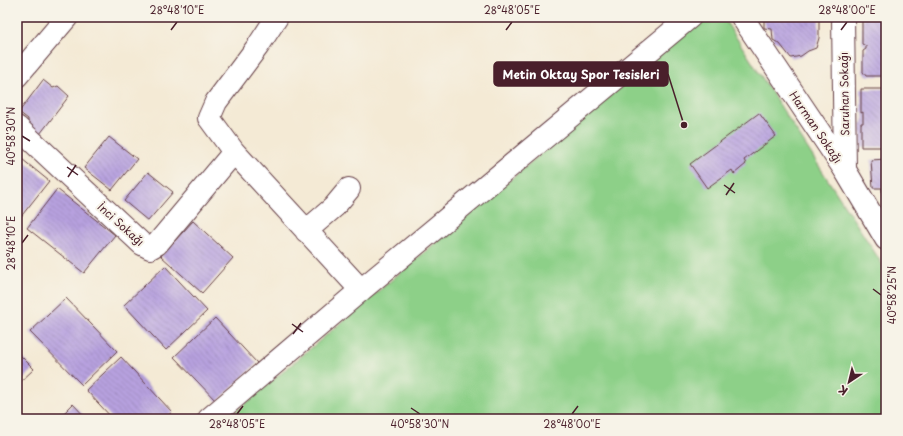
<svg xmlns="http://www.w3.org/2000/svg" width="903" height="436" viewBox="0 0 903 436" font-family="'Playpen Sans',sans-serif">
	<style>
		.green { fill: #8dd088; stroke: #6c785a }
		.building { fill: url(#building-back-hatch) }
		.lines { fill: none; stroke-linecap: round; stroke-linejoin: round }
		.minor-casing { stroke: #643d44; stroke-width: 24 }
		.major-casing { stroke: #643d44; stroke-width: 24 }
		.minor { stroke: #fff; stroke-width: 22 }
		.major { stroke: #fff; stroke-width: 22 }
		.ticks { fill: none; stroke: #4a1f2b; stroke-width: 1.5 }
		.labels { text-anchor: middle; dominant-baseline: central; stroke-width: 4; stroke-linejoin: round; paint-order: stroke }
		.street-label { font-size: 11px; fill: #4a1f2b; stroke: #f7f3e8 }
		.leader { fill: none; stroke: #4a1f2b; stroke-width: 1.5 }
		.callout-dot { fill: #4a1f2b; stroke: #f7f3e8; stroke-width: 1.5 }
		.callout { fill: #4a1f2b; stroke: #4a1f2b; stroke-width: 1.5 }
		.callout-label { font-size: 12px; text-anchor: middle; font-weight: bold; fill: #fff }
		.neatline { fill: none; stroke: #4a1f2b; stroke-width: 1.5 }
		.ticks-label { font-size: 10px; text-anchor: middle; fill: #4a1f2b }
	</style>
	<defs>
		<pattern id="building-back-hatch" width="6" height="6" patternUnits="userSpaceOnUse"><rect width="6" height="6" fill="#b7a1df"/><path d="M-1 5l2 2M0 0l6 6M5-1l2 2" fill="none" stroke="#9783b5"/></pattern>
	</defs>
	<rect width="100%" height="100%" fill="#f7f3e8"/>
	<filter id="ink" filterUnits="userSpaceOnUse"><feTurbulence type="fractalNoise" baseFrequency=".025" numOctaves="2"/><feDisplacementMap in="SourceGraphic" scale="8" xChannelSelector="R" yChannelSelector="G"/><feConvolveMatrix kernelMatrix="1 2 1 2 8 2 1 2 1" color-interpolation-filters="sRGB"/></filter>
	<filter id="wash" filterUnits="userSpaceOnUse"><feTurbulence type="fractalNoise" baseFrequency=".012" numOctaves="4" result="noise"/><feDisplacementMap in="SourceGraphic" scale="16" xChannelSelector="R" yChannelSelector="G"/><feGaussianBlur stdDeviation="0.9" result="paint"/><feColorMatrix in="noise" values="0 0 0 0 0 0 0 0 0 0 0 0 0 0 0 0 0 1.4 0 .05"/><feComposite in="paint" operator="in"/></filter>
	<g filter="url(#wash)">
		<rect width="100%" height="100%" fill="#f4ead5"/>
		<path class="green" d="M703 17H723L886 270V419H227Z"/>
		<g id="blocks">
			<path class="building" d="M764 17H819V38L816 48 808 51 801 56 791 58 780 44 773 40 772 29 764 28Z
				M886 17V76H866L863 72V51L866 49V46L862 44V20L864 18Z
				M43 80 53 88 58 86 69 96 40 134 28 124V119L19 112Z
				M861 89H886V147H861V123H863V112L861 113Z
				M759 113 776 136 744 160 746 164 734 174 732 170 707 188 690 164Z
				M109 137 137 159 112 190 84 168Z
				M17 155 49 181 19 219 17 218Z
				M886 159V202L883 203 882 188H873L871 160Z
				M148 172 173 192 148 221 124 201Z
				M57 189 115 235 84 273 27 228Z
				M193 221 233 258 202 293 161 256Z
				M165 266 207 311 166 350 124 305Z
				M66 298 117 351 82 385 30 332Z
				M215 318 257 363 217 402 174 357Z
				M17 352 34 369 17 385Z
				M121 357 172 412 164 419H113L86 390Z
				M73 404 87 419H58Z"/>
		</g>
	</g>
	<g filter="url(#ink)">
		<use href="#blocks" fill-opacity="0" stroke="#643d44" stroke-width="1"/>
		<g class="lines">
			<defs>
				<path id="minor" d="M277 17 258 46 216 102 209 118 234 152 361 290
					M843 17 845 170
					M17 127 142 244 150 248 157 244 234 152
					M306 231 334 207 349 189
					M209 419 361 290 690 17"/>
				<path id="major" d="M742 17 845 170 886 239
					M17 76 67 17"/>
			</defs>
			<use href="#minor" class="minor-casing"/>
			<use href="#major" class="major-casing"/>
			<use href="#minor" class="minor"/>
			<use href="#major" class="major"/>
		</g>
	</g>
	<path class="ticks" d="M171 30 177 22M506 30 512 22M841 30 847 22M22 136 30 141M67 167 78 175M68 177 76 165M724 185 735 193M726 195 734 183M22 243 28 235M873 289 881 295M292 324 303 332M293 334 301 323M411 408 420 414M237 414 243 406M572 414 578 406"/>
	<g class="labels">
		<g class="street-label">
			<text transform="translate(844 94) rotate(-91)">Saruhan Sokağı</text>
			<text transform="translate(816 127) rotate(56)">Harman Sokağı</text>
			<text transform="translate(121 224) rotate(42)">İnci Sokağı</text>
		</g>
	</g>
	<path class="leader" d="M684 125L668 74"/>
	<circle class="callout-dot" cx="684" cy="125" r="4"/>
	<rect class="callout" x="494" y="62" width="174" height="24" rx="4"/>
	<g class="callout-label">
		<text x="581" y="79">Metin Oktay Spor Tesisleri</text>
	</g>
	<rect width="903" height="436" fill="none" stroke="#f7f3e8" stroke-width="44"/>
	<g transform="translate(849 382) rotate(215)" stroke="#f7f3e8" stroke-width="3" paint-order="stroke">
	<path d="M0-3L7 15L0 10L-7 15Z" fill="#4a1f2b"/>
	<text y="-6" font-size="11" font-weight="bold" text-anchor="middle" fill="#4a1f2b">K</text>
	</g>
	<rect x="22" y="22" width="859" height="392" class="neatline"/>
	<g class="ticks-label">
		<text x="177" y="14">28°48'10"E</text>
		<text x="512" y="14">28°48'05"E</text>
		<text x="847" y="14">28°48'00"E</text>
		<text transform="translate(11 136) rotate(-90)" y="4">40°58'30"N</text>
		<text transform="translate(11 243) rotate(-90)" y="4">28°48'10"E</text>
		<text transform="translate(892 295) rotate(-90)" y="4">40°58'25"N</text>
		<text x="237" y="428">28°48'05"E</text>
		<text x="420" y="428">40°58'30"N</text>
		<text x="572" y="428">28°48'00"E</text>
	</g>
</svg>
